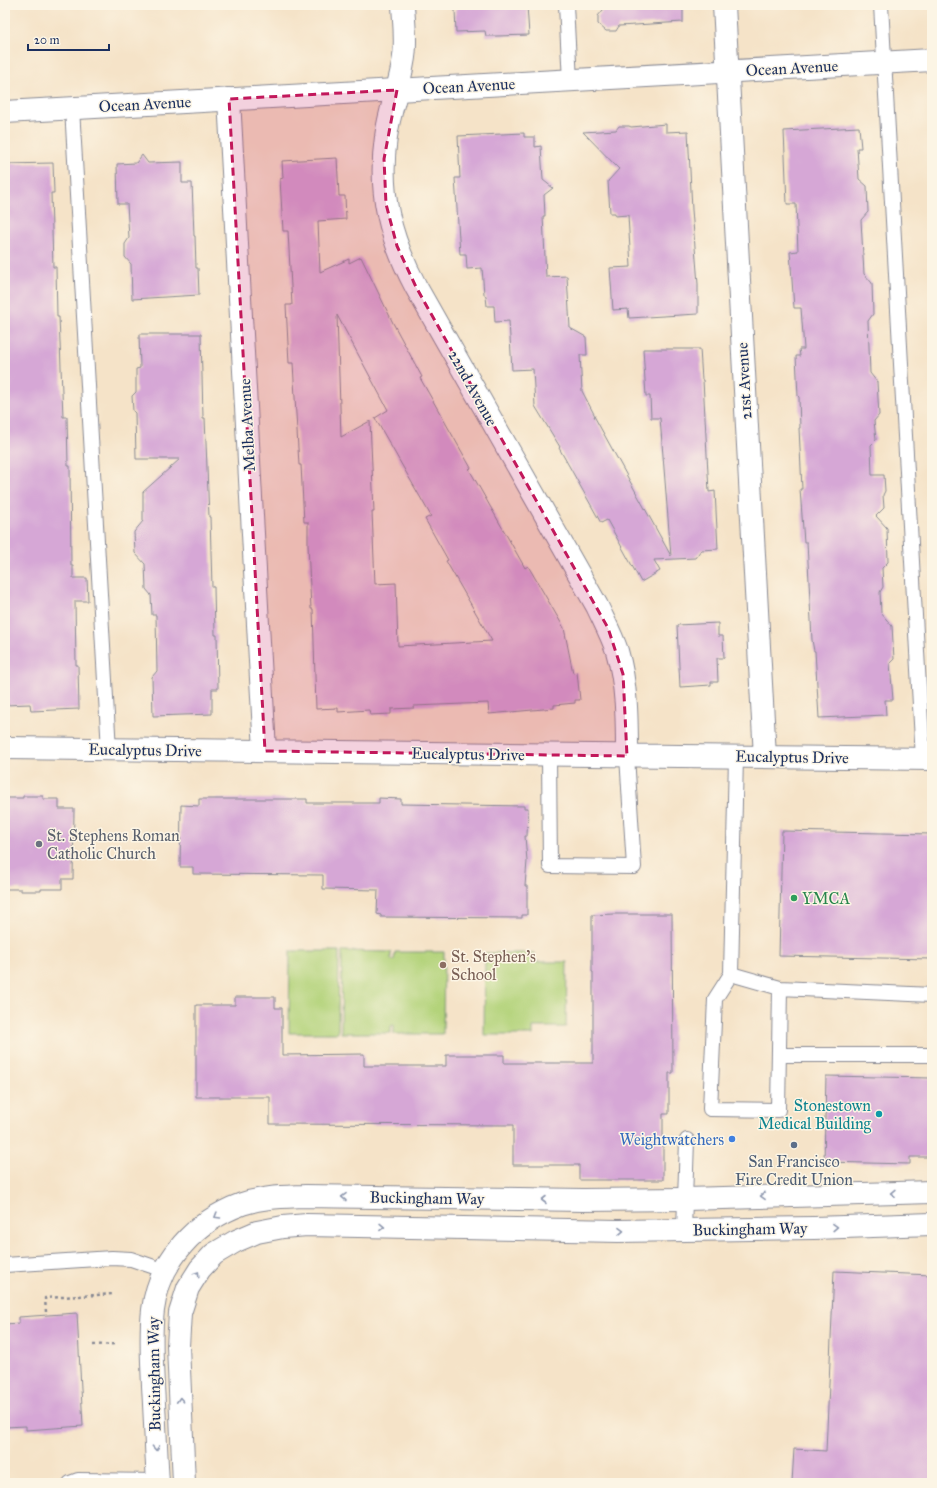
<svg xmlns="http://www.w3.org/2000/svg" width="937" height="1488" viewBox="0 0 937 1488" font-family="'IM FELL Great Primer',serif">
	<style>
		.green { fill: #b3d37a; stroke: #67816c }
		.building { fill: #d6a7d6; fill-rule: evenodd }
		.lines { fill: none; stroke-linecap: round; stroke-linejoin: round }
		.lane-casing { stroke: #888993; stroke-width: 16 }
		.street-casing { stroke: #888993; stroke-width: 24 }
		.secondary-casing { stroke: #888993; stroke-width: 24 }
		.path { stroke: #888993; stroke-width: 2.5; stroke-dasharray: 3 3; stroke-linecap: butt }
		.lane { stroke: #fff; stroke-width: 14 }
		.street { stroke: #fff; stroke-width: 22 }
		.secondary { stroke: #fff; stroke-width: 22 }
		.oneway { stroke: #8d97ae }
		.marked { fill: #c2185b; fill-opacity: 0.2; stroke: #c2185b; stroke-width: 3; stroke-dasharray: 8 5; stroke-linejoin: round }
		.worship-dot { fill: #6b7280; stroke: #fcf5e5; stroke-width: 1.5 }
		.leisure-dot { fill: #2e9e5b; stroke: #fcf5e5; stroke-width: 1.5 }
		.education-dot { fill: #8d6e63; stroke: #fcf5e5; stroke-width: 1.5 }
		.culture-dot { fill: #0f9aa8; stroke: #fcf5e5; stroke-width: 1.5 }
		.shop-dot { fill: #3f7fe0; stroke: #fcf5e5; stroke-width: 1.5 }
		.service-dot { fill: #5c6f8a; stroke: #fcf5e5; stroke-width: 1.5 }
		.labels { text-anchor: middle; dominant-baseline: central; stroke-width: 3; stroke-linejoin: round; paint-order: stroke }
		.street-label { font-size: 16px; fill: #1b2f5e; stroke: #fcf5e5 }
		.worship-label { font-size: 16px; fill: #5b616d; stroke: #fcf5e5; text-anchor: start }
		.leisure-label { font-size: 16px; fill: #27864d; stroke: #fcf5e5; text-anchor: start }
		.education-label { font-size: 16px; fill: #785e54; stroke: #fcf5e5; text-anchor: start }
		.culture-label { font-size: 16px; fill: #0d838f; stroke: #fcf5e5; text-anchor: end }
		.shop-label { font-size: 16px; fill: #366cbe; stroke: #fcf5e5; text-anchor: end }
		.service-label { font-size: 16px; fill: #4e5e75; stroke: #fcf5e5 }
	</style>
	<rect width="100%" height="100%" fill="#fcf5e5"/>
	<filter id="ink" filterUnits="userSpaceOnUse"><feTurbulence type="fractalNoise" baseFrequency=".025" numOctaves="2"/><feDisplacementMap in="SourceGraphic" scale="8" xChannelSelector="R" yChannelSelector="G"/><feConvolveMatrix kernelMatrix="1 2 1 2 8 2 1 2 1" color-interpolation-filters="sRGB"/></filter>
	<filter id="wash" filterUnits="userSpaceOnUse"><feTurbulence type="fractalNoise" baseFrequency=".012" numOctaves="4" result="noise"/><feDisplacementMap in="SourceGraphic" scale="16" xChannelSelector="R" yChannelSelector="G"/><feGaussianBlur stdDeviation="0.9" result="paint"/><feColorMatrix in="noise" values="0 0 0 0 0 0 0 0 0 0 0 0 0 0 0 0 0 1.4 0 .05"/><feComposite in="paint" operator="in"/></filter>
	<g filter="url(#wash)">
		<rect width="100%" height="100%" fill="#f5e3c8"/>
		<path class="green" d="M290 951H339L338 1033H289Z
			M342 951 391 952V960H394L395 952H444L443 1034H394V1025L391 1026V1033H341Z
			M485 953H534V962H567L566 1027H533V1035H484Z"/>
		<g id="blocks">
			<path class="building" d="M456 5H527L529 35 497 36H486L485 31 456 32 455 10 456 9Z
				M607 5H683V22L619 26 616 31H606L598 24V16Z
				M666 124V132L688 131 692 210 698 284V314L629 318 628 309 613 310 610 268 631 267 628 215 615 216V213H610L608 181 619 169 583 132 616 130 619 126H629L631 127Z
				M859 127 861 148H857L859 179 867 186 868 212 861 220 864 274 872 283 873 314 868 321 870 373 877 382 879 415 874 421 876 440 871 445 872 475H884L885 491 883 495 884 508 876 516 887 528 888 562 882 568 883 587 880 592 881 613 892 626 894 659 890 663 893 700H885L886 715 819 718 815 651H814L812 640 807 542H804L800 489H802L799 428H800L799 397 798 396 796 356H800L799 349H804L801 308H794L790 252 798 251 796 204H787L784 131Z
				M524 133V137H535V147L541 146 543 180 553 188 544 195 545 216H543L546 277 567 276 570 328 586 337 587 355H580L582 391 595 416H594L671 556 660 418H651L650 396H646L643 349H700L702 380H703L709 492 715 491 718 549 701 550 695 558 654 560 660 571 641 582 607 520 601 523 559 448 560 447 535 406 533 369 512 370 509 321 495 322 494 306H487L486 297 484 294 482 268 467 269 466 254H460L455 178H460L458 136Z
				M142 155 148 163 182 162V183H192L194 236H195L196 268H198L199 295 132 299 131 264 125 257V244L129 238 127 204H118L117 164 136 163Z
				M337 158 339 196H345L346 219 318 221 320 272 349 259V263L361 257 393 323 422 377 420 378 471 468 469 469 525 568 528 566 564 628 573 673 577 672 580 700H575V703L554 705V708L489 714 488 703 414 706V708L391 709V714L370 715 369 710 338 712V708L316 709 313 609H311L308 545V522H304L301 465H299L293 363H289L286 305H292L288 231H283L280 179 283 178 282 161ZM337 315 388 410 375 418 431 516 425 519 448 560 446 561 492 641 398 646 396 583 375 584 372 512H374L370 421 341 437Z
				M53 163 54 193H51L53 267H56L57 317H59L63 417H67L68 466H70L71 566H73V578H87L88 601H75L76 665H78L79 709 31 711 30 704 5 705V164Z
				M139 334H201L203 418H205L209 517H210L212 587H214L215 635H217L218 689H212V714L153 716 152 677 157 671 156 615H152L151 595 146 589 145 564 135 553 134 532 143 521V492L180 459H136L135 413 133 411 132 396 136 392V369L140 368Z
				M718 623V636H723L724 658H717L718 682H711V685L680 687 677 625Z
				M23 796H43V799H59V809H74L73 879H62V889H41V891H21V889H5V798H23Z
				M379 798 401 799V804L524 806V808H528L527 836H525L527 861 525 886H527V915H522V918L381 917V915L377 914 378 890 323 889V875L193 874V867H180L181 805 199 806V799H307V803H379Z
				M782 831 932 834V959L779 956Z
				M614 914H672L673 1073H669V1114H663V1180H579V1165H513V1125L270 1124V1097H196V1005H235V997H275V1008H282V1055L364 1054V1066H446V1055H504V1063H593V972H592V915Z
				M826 1076 932 1078 931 1157H910V1164L824 1162Z
				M834 1271 932 1275V1483H792L794 1449 826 1451Z
				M77 1313 83 1426 26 1430V1426L5 1427V1324L19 1323V1317Z"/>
		</g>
	</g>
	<g filter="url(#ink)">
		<use href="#blocks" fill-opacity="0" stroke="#888993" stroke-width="1"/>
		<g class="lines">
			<defs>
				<path id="lane" d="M566 5 570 81
					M881 5 923 759
					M72 108 109 750
					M549 755 550 866 634 867 627 756
					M731 974 780 988 778 1110 710 1109 715 999 731 974 736 757
					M780 988 932 995
					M779 1055H932
					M684 1230 687 1140
					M5 1265 112 1258 131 1259 166 1271
					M70 1483 78 1480 158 1481"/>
				<path id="street" d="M403 5C404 24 407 44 403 63 399 88 389 112 386 137 378 193 390 238 416 287L597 606C604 621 612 636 617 651 627 685 627 720 627 756
					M724 5 765 757
					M229 99 265 751
					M5 748 932 759
					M158 1483C156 1451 155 1418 153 1386 152 1361 150 1335 153 1310 159 1260 196 1221 242 1204 262 1197 284 1197 305 1196L583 1200 686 1199 932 1192
					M184 1483 178 1346 180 1313 188 1288 200 1269 214 1254 236 1241 257 1232 283 1227 307 1225 618 1231 814 1228 932 1224"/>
				<path id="secondary" d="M5 112 932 60"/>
			</defs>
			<use href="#lane" class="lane-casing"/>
			<use href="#street" class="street-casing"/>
			<use href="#secondary" class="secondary-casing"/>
			<path class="path" d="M46 1312 45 1298 114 1294
				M93 1345 117 1344"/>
			<use href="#lane" class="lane"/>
			<use href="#street" class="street"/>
			<use href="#secondary" class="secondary"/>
		</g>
		<defs><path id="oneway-chevron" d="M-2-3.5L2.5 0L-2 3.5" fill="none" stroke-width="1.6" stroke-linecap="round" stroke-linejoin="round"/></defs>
		<g class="oneway">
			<use href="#oneway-chevron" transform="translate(893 1193) rotate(179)"/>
			<use href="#oneway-chevron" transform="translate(763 1196) rotate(178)"/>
			<use href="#oneway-chevron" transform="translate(344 1197) rotate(-179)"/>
			<use href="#oneway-chevron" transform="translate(544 1200) rotate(-180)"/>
			<use href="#oneway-chevron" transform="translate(217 1216) rotate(149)"/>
			<use href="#oneway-chevron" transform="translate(382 1227) rotate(1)"/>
			<use href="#oneway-chevron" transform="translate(835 1227) rotate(-2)"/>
			<use href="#oneway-chevron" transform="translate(621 1231) rotate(-1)"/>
			<use href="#oneway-chevron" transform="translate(197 1274) rotate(-56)"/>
			<use href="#oneway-chevron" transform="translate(180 1400) rotate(-93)"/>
			<use href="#oneway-chevron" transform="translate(156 1448) rotate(87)"/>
		</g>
	</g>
	<path class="marked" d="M397 90 384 159 386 204 397 246 416 287 608 628 623 674 627 756 265 751 229 99Z"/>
	<circle class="worship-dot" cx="39" cy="844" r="4"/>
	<circle class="leisure-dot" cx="794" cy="898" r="4"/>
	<circle class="education-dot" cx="443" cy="965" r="4"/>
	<circle class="culture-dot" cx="879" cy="1114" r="4"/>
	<circle class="shop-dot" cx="732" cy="1139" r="4"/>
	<circle class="service-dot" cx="794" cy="1145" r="4"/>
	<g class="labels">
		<g class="street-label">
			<text transform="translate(792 68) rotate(-3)">Ocean Avenue</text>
			<text transform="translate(469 86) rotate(-3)">Ocean Avenue</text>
			<text transform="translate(145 104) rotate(-3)">Ocean Avenue</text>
			<text transform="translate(744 381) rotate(-93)">21st Avenue</text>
			<text transform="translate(473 388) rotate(61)">22nd Avenue</text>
			<text transform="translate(247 425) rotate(-93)">Melba Avenue</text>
			<text transform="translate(145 750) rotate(1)">Eucalyptus Drive</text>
			<text transform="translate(468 754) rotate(1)">Eucalyptus Drive</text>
			<text transform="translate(792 757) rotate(1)">Eucalyptus Drive</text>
			<text transform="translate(427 1198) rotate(1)">Buckingham Way</text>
			<text transform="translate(750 1229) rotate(-1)">Buckingham Way</text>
			<text transform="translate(154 1374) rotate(-91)">Buckingham Way</text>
		</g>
		<g class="worship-label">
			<text x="47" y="835">St. Stephens Roman<tspan x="47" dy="18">Catholic Church</tspan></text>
		</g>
		<g class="leisure-label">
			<text x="802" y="898">YMCA</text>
		</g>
		<g class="education-label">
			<text x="451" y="956">St. Stephen's<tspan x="451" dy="18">School</tspan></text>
		</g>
		<g class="culture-label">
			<text x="871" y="1105">Stonestown<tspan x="871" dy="18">Medical Building</tspan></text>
		</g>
		<g class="shop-label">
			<text x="724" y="1139">Weightwatchers</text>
		</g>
		<g class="service-label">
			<text x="794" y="1161">San Francisco<tspan x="794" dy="18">Fire Credit Union</tspan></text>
		</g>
	</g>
	<rect width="937" height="1488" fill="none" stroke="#fcf5e5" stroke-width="20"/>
	<path d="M28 44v6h81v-6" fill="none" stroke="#1b2f5e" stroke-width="2"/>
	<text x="34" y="44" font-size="12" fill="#1b2f5e" stroke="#fcf5e5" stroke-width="3" paint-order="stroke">20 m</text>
</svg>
